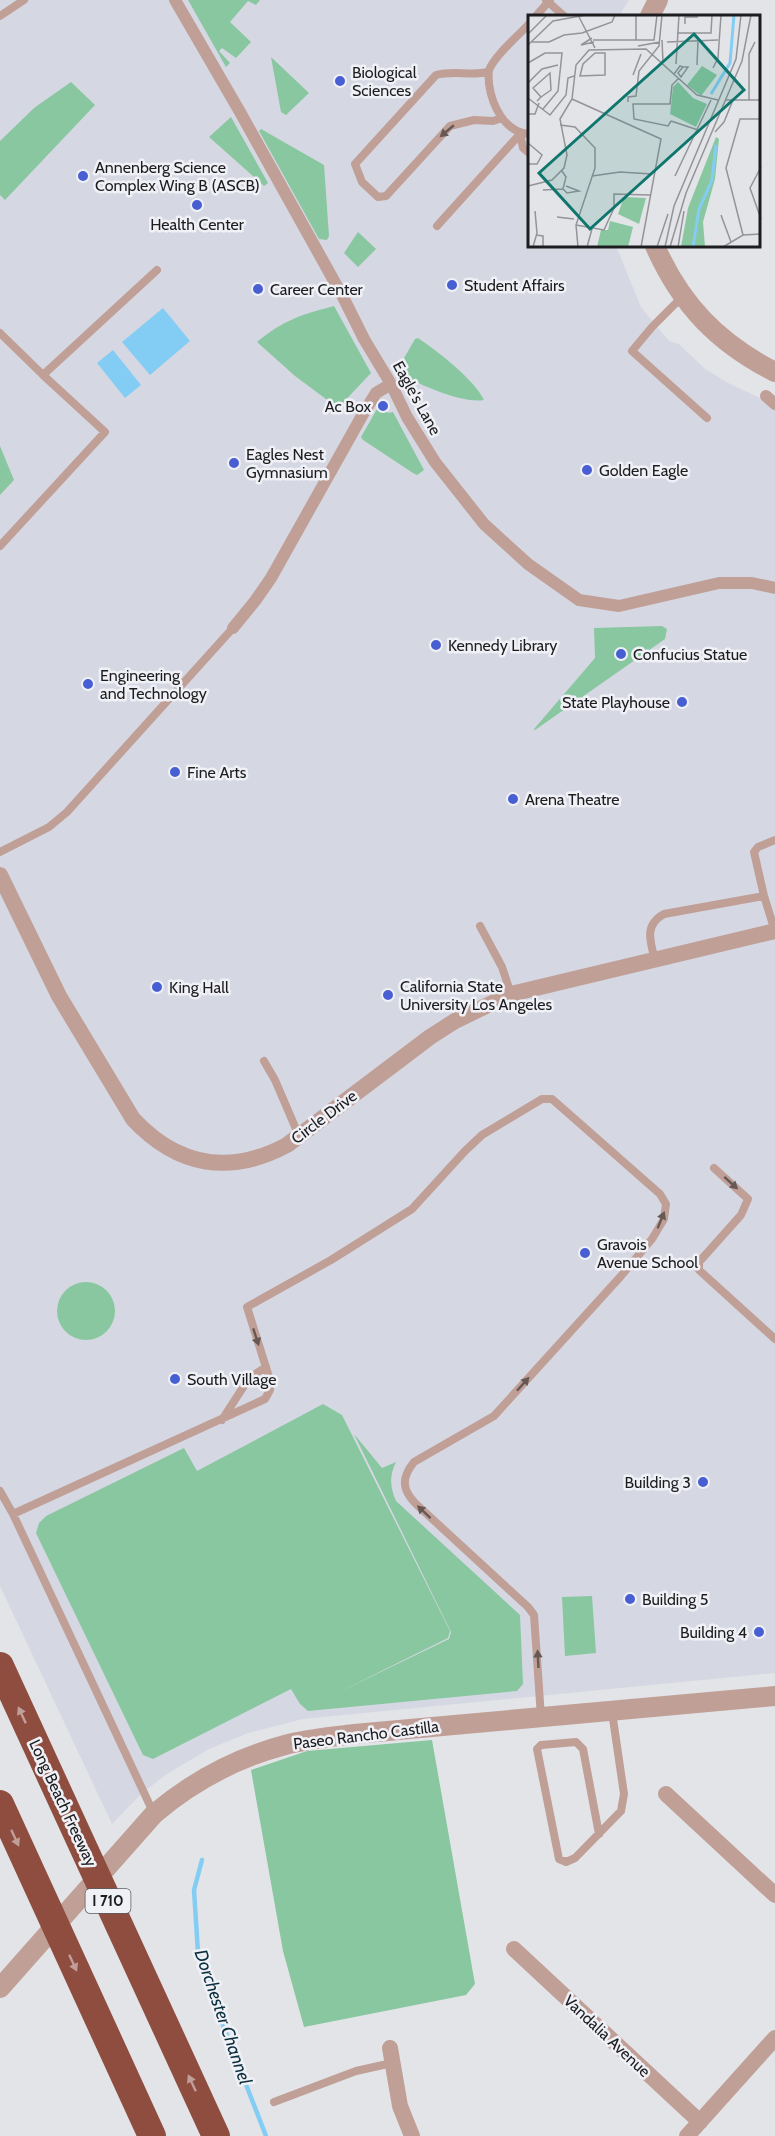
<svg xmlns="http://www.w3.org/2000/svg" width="775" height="2136" viewBox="0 0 775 2136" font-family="Cabin,sans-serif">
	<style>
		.built { fill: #d5d8e3 }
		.green { fill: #88c7a0 }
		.water { fill: #83cdf4 }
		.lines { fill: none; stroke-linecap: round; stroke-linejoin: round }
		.stream { stroke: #83cdf4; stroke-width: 4.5 }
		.service { stroke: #c09f97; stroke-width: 8 }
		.pedestrian { stroke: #c09f97; stroke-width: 12 }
		.minor { stroke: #c09f97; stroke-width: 16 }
		.tertiary { stroke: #c09f97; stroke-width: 20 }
		.motorway { stroke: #8f4d40; stroke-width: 28 }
		.oneway { fill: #665855 }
		.oneway2 { fill: #c09f9b }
		.poi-dot { fill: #485fd3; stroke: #f0f1f6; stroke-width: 2 }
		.labels { text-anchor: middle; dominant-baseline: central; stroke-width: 5; stroke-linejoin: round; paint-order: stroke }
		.shield { fill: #f0f1f6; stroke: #5c5d60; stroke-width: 1.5 }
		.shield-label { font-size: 15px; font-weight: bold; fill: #1d1d1f }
		.poi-label { font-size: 16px; fill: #1d1d1f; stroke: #f0f1f6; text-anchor: start }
		.street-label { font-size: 16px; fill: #1d1d1f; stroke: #f0f1f6 }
		.water-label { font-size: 18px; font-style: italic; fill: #0b2e3e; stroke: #f0f1f6 }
		.inset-river { fill: none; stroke: #83cdf4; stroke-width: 3 }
		.inset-road { fill: none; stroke: #949498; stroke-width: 1.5 }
		.view { fill: #0f766e; fill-opacity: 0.15; stroke: #0f766e; stroke-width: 3 }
		.inset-edge { fill: none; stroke: #1d1d1f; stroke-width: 3 }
	</style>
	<rect width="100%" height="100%" fill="#e3e4e8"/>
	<path class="built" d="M0 0H629L619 16H529V246H616L641 307 669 341 679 344 705 369 730 384 775 405V1673L303 1719 248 1733 209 1749 167 1774 141 1794 112 1824 0 1586Z"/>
	<path class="green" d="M188 0H260L256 5 248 1 230 22 251 42 236 58 222 48 219 51 230 63 226 67Z
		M271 57 309 93 286 115 281 112Z
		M71 82 95 105 5 200 0 195V141L34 108Z
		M231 117 268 183 264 186 209 137Z
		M261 129 324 165 329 236 327 240 319 239 259 131Z
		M358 232 376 249 358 267 344 253Z
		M334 306 371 373 338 408 295 376 257 342C284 320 300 315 334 306Z
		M418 338C436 350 475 380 484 400 462 404 416 383 396 372L415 339Z
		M381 402 388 413 393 412 424 470 417 475 413 473 363 440 361 437Z
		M0 446 14 480 0 495Z
		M662 626 667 629 665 639 535 730 534 729 595 658 594 628Z
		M57 1311a29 29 0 1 1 58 0a29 29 0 1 1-58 0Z
		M323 1404 342 1415 450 1631 448 1638 335 1694 449 1639 451 1632 354 1434 382 1468 396 1462C389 1476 390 1487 396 1501L520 1615 523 1684 517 1691 308 1711 300 1704 291 1689 153 1759 143 1755 36 1533 39 1523 46 1516 184 1448 197 1471Z
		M592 1596 596 1653 565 1656 562 1597Z
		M432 1740 475 1984 466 1995 304 2027 283 1951 251 1770 307 1751Z"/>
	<path class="water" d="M163 308 190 341 150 375 122 342Z
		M113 350 141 385 125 398 97 363Z"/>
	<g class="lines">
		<path class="stream" d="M202 1860 194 1890 198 1953 221 2020 266 2136"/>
		<path class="service" d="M546 0 564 16
			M0 16 24 0
			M536 16 550 0
			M529 24C518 36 495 55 489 70 488 74 489 79 489 84 492 105 504 132 529 134
			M488 72C471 76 453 70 436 75L355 164 362 182 378 197 386 196 450 126 474 120 493 121 502 118
			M520 134 523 148 529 153
			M437 226 520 134
			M682 297 652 327 632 351 707 418
			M0 333 43 375 105 432 0 546
			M43 375 157 270
			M0 852 49 827 67 812 233 628
			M480 926 502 967 511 994
			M775 931 764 896 754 852 758 847 775 840
			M655 960C650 941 644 925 664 914L764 896
			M264 1061 275 1080 299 1136
			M714 1168 748 1199 741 1215 699 1262V1270L775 1339
			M222 1420 249 1378 266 1367
			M0 1491 13 1514 154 1814
			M13 1514 265 1399 270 1390V1380L247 1307 331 1260 412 1209 465 1151 482 1135 542 1099H552L660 1194 666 1204 664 1219 652 1239 621 1276 494 1416 414 1462C401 1478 402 1490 416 1504L528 1607 534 1615 541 1717
			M599 1834 583 1749 576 1742 541 1745 537 1749 559 1859 566 1862 575 1858 621 1811 624 1794 612 1712
			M274 2102 356 2071 392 2063"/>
		<path class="pedestrian" d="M175 0 240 112 343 297 364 339 391 384 407 417 435 462 484 524 528 564 579 600 619 606 719 583H752L775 588
			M766 396 775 404
			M233 628 255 601 271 578 363 414 376 393 391 384"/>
		<path class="minor" d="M0 875 59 996 133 1119C177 1166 229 1176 287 1145L430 1037 455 1021 511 994 775 931
			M666 1794 775 1895
			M514 1949 700 2122
			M390 2048 400 2106 412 2136
			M687 2136 775 2038"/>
		<path class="tertiary" d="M650 16 658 0
			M655 246C681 305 718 343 775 372
			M0 1988 154 1814C193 1781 236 1758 285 1745 307 1739 332 1737 354 1734L775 1696"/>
		<path class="motorway" d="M0 1666 216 2136
			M0 1804 152 2136"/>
	</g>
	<defs><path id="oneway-solid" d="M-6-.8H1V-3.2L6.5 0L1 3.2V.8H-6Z" transform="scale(1.5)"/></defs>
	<g class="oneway">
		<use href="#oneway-solid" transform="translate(447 131) rotate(140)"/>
		<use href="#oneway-solid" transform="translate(731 1183) rotate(42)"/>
		<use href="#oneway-solid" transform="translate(661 1220) rotate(-68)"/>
		<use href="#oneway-solid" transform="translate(256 1337) rotate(72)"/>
		<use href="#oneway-solid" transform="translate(523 1384) rotate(-48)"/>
		<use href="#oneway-solid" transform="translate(424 1512) rotate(-137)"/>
		<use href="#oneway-solid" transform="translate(538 1659) rotate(-93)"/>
	</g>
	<g class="oneway2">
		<use href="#oneway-solid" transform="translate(22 1715) rotate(-115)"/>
		<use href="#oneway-solid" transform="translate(15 1838) rotate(65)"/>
		<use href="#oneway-solid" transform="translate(73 1963) rotate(65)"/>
		<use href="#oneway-solid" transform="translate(192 2083) rotate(-115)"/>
	</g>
	<g class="poi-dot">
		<circle cx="340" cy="81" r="6"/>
		<circle cx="83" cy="176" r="6"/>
		<circle cx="197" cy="205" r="6"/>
		<circle cx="452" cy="285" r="6"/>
		<circle cx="258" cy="289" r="6"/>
		<circle cx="383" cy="406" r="6"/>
		<circle cx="234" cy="463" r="6"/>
		<circle cx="587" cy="470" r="6"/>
		<circle cx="436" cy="645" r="6"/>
		<circle cx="621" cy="654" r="6"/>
		<circle cx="88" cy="684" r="6"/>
		<circle cx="682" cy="702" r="6"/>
		<circle cx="175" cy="772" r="6"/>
		<circle cx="513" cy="799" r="6"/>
		<circle cx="157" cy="987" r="6"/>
		<circle cx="388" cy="995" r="6"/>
		<circle cx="585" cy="1253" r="6"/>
		<circle cx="175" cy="1379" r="6"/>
		<circle cx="703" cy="1482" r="6"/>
		<circle cx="630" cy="1599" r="6"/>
		<circle cx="759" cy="1632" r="6"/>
	</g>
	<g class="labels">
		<rect class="shield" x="85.5" y="1889" width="45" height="24" rx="4.5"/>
		<g class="shield-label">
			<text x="108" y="1901">I 710</text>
		</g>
		<g class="poi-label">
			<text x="352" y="72">Biological<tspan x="352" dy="18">Sciences</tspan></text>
			<text x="95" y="167">Annenberg Science<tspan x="95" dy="18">Complex Wing B (ASCB)</tspan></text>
			<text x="197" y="224" text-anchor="middle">Health Center</text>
			<text x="464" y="285">Student Affairs</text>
			<text x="270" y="289">Career Center</text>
			<text x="371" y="406" text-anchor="end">Ac Box</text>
			<text x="246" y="454">Eagles Nest<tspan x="246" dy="18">Gymnasium</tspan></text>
			<text x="599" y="470">Golden Eagle</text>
			<text x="448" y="645">Kennedy Library</text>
			<text x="633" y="654">Confucius Statue</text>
			<text x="100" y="675">Engineering<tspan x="100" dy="18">and Technology</tspan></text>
			<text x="670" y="702" text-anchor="end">State Playhouse</text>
			<text x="187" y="772">Fine Arts</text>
			<text x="525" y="799">Arena Theatre</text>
			<text x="400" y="986">California State<tspan x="400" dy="18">University Los Angeles</tspan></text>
			<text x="169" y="987">King Hall</text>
			<text x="597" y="1244">Gravois<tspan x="597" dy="18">Avenue School</tspan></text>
			<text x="187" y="1379">South Village</text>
			<text x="691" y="1482" text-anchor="end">Building 3</text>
			<text x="642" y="1599">Building 5</text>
			<text x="747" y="1632" text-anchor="end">Building 4</text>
		</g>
		<g class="street-label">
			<text transform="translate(417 398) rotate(61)">Eagle's Lane</text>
			<text transform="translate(324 1117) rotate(-37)">Circle Drive</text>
			<text transform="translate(366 1735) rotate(-7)">Paseo Rancho Castilla</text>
			<text transform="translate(63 1803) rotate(65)">Long Beach Freeway</text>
			<text transform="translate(607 2036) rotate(43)">Vandalia Avenue</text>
		</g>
		<g class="water-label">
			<text transform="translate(223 2017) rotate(71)">Dorchester Channel</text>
		</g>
	</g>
	<g transform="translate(528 15)">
		<rect width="232" height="232" fill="#e3e4e8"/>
		<path d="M174 51 189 60 173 81 159 70ZM150 67 165 83 179 89 168 112 142 99 145 72ZM188 122 191 124 187 164 175 207 177 232H153L160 193ZM96 182 118 183 111 209 90 199ZM82 206 105 212 100 232H69L73 215H80Z" fill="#88c7a0"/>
		<path class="inset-river" d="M183 79 202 48 206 0M165 232 171 194 184 165 188 130"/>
		<path class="inset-road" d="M51 2 67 33M157 9V2H170M149 18H183L184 0M0 19 19 0M64 23 53 30 66 27M65 25H126L129 0M108 25V0M134 25 135 47M4 27H21L36 20 54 18 84 7 87 0M139 27 190 25M0 30 25 6 58 0M110 31 132 27M67 38H77V60L52 61 55 49ZM0 48 17 38H34L30 76 15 94M148 49 151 0M169 50 170 25M185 53 190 43 193 0M146 59 152 51 155 52H160L153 62 150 58 155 52M105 60 113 39M0 68 14 54 30 50M0 83 22 100 38 80 40 63 46 61M44 84 133 124 113 232M197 85H233M221 85V39L227 27M9 86 13 82 5 73 22 58 23 75 13 82M100 87V82L108 81 111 56 131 31 134 0M0 99H7L11 88M143 106 140 111 106 104 105 89H142L144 70 151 63M143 106 170 115M32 110 47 112 67 133V153L48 210 50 232M187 117 196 107 205 85M0 128 14 140 9 149H0M233 152 222 173 233 204M64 161 92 157 124 159M147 161 183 85M0 171 24 165 36 153 39 140 32 104 44 84 48 50 61 35 118 34 169 80 190 85M35 174 39 178 51 176 38 171M15 175 35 174 38 162 34 156M193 200 203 227M29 202 46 204 29 202M48 210 76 215 86 193V179L122 180M8 220 15 221V232M215 220 198 153 212 104H233M5 232 9 218 7 196M59 232 64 214M129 232 140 199M137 232 146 191 208 44 213 0M142 232 158 178 214 46 223 0M150 232 156 196M195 232 215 220 233 219"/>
		<path class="view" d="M166 19 216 75 62 214 11 158Z"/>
		<rect width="232" height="232" class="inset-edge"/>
	</g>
</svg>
